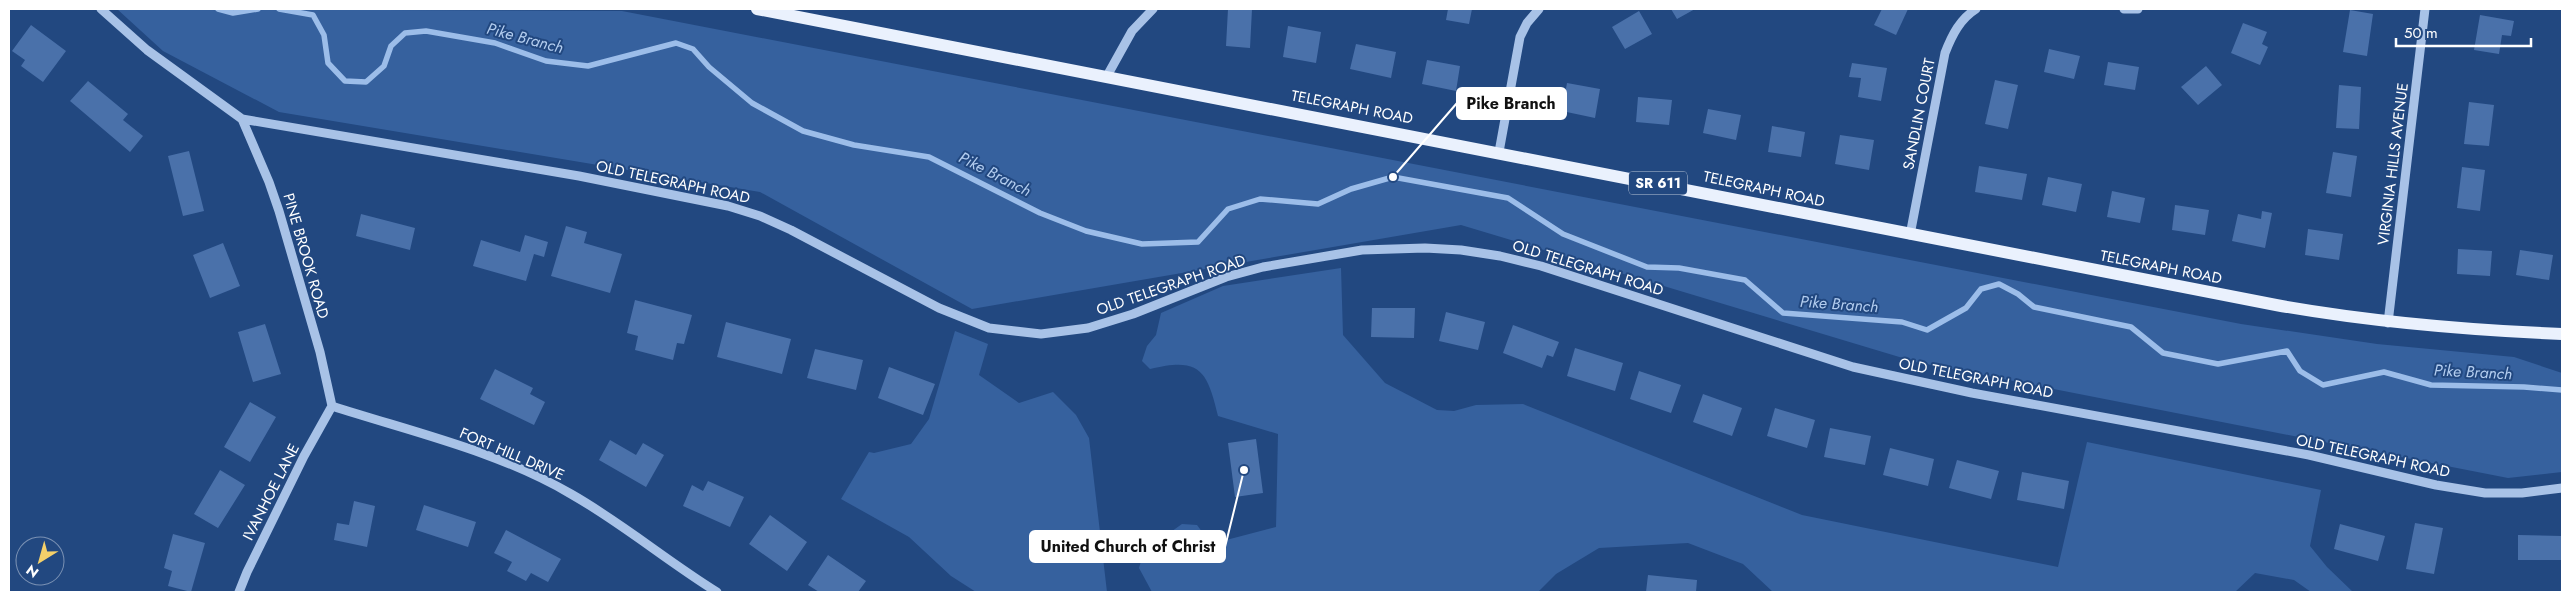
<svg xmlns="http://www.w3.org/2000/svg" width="2571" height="601" viewBox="0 0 2571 601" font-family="Jost,sans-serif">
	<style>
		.green { fill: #36619e }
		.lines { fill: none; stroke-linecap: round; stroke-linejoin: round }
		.stream { stroke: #9cbde9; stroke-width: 5.5 }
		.building { fill: #4a71aa }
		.minor { stroke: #a8c2e7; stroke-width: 9 }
		.major { stroke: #eaf1fd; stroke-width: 12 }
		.labels { text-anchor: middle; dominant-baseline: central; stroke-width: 4; stroke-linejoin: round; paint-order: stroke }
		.shield { fill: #224880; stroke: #bdc8d9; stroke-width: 1 }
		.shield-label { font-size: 14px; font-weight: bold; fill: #fff }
		.street-label { font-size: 15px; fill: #fff; stroke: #224880 }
		.water-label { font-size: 16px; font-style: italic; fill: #b3cdef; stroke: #224880 }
		.leader { fill: none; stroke: #fff; stroke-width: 2 }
		.callout-dot { fill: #fff; stroke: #224880; stroke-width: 2 }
		.callout { fill: #fff; stroke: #fff; stroke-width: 2 }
		.callout-label { font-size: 16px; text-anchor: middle; font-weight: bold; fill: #111 }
	</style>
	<rect width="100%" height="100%" fill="#224880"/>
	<path class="green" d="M117 9 622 11 2241 324 2377 344 2514 357 2562 373V472L2508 478 1916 362 1461 225 972 309 760 192 279 112 163 51Z
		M1341 268 1343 335 1385 383 1437 410 1454 411 1476 405 1523 404 1802 515 2058 567 2087 442 2321 490 2310 546 2327 567 2353 592H2311L2294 580 2255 573 2235 592H1773L1743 564 1688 543 1599 548 1556 574 1538 592H1152L1139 568 1144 551 1182 524 1197 525 1211 544 1276 527 1278 434 1218 416C1207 370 1200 357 1150 369L1142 361 1147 346 1156 335 1161 313 1223 286Z
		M955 331 988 344 979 375 1019 403 1053 392 1076 415 1089 438 1107 592H976L951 576 909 537 841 499 869 452 874 453 911 444 929 419Z"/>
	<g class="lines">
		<path class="stream" d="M218 9 233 13 258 9
			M279 9 313 15 324 35 328 63 345 81 366 82 384 66 391 46 405 33 426 31 495 43 546 61 588 66 676 43 693 49 709 67 752 103 803 131 854 145 929 157 1040 213 1086 231 1142 244 1198 242 1228 209 1260 199 1318 204 1351 189 1393 177 1508 198 1563 234 1647 267 1679 268 1745 280 1783 313 1902 322 1927 330 1966 308 1981 289 1999 284 2018 294 2034 307 2131 327 2163 353 2218 364 2287 351 2300 371 2323 385 2384 372 2431 385 2524 387 2562 390"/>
	</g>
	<path class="building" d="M1228 9H1252L1250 48 1226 46Z
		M1448 9H1472L1469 24 1446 20Z
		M1671 9H1695L1677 19Z
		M1882 9H1908L1896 35 1874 25Z
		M2350 10 2373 14 2367 56 2343 52Z
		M1639 11 1652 34 1625 49 1612 27Z
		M2480 15 2514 21 2511 36 2502 35 2499 54 2474 50Z
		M2243 23 2267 32 2262 44 2268 47 2260 65 2231 53Z
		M31 25 66 51 43 82 21 66 25 60 12 51Z
		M1288 26 1321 32 1316 63 1283 57Z
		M1356 44 1396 52 1391 78 1350 69Z
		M2049 49 2080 56 2074 79 2044 72Z
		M1427 60 1460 66 1456 91 1422 84Z
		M2108 62 2139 67 2135 90 2104 85Z
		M1852 63 1887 68 1881 101 1858 97 1861 78 1849 77Z
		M2206 66 2222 85 2198 105 2181 87Z
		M1995 80 2018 85 2008 129 1985 124Z
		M88 81 128 114 123 120 143 136 130 152 70 101Z
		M1567 83 1600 89 1595 118 1562 111Z
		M2339 85 2361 87 2359 129 2336 128Z
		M1638 97 1672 100 1669 125 1636 122Z
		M2469 102 2494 105 2489 146 2464 144Z
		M1708 109 1741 115 1736 140 1703 133Z
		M1772 126 1805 132 1801 157 1768 152Z
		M1840 135 1874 140 1869 170 1835 164Z
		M189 151 204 211 183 216 168 156Z
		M2333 152 2357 156 2351 197 2326 193Z
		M1979 166 2027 174 2022 200 1975 192Z
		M2462 167 2485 170 2480 211 2457 208Z
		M2048 177 2082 184 2076 212 2042 205Z
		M2112 191 2145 198 2140 223 2107 217Z
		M2175 205 2209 210 2205 235 2172 230Z
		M2262 211 2272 213 2265 248 2232 241 2238 214 2261 219Z
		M361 214 415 228 410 250 356 236Z
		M566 226 587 232 584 243 622 254 610 293 551 276Z
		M2308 229 2343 234 2339 260 2305 255Z
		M525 235 548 242 544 257 534 254 526 281 473 266 481 240 520 252Z
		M223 243 240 286 210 298 193 255Z
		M2458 249 2492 251 2490 276 2457 274Z
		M2520 250 2553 255 2549 280 2516 275Z
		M635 300 692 315 684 344 677 343 673 360 635 350 638 336 627 333Z
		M1372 308H1415L1414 338 1371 337Z
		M1446 312 1485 322 1478 350 1439 341Z
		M726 322 791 339 782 374 717 357Z
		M265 324 281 374 253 382 238 332Z
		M1513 325 1559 342 1553 357 1547 355 1542 368 1503 353Z
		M1575 348 1623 363 1615 391 1567 376Z
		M815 349 863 360 856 390 807 378Z
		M889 367 935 384 923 415 878 398Z
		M495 369 533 388 530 394 545 402 534 425 480 399Z
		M1639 371 1681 385 1671 413 1630 399Z
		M1703 394 1742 408 1732 436 1693 422Z
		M250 402 276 417 250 462 224 447Z
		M1775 408 1815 420 1807 448 1767 436Z
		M1830 428 1871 436 1865 465 1824 457Z
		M1256 439 1263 493 1235 497 1228 443Z
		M610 440 636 455 643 443 664 455 646 487 599 460Z
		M1890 448 1934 459 1928 486 1883 475Z
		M1957 460 1999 471 1991 499 1949 488Z
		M220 470 245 485 218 528 194 514Z
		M2022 472 2069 481 2064 509 2017 500Z
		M708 481 744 497 730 527 683 506 692 485 703 491Z
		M354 501 375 506 367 547 334 540 337 523 349 525Z
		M424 505 476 522 468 547 416 530Z
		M770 515 807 542 787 571 749 544Z
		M2415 523 2443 528 2434 574 2406 569Z
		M2340 524 2385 536 2378 561 2334 549Z
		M506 530 561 559 548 582 531 573 526 581 507 571 512 562 494 553Z
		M173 534 205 543 191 592 168 586 172 571 164 568Z
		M2518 535 2562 536V560H2518Z
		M828 555 866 581 858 592H819L808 585Z
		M1648 575 1697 580 1696 592H1646Z"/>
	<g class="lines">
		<path class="minor" d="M101 9 147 50 242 119 579 176 728 206 760 216 791 230 939 308 989 328 1041 334 1088 328 1133 314 1226 277 1263 267 1362 250 1425 248 1461 250 1500 256 1541 266 1853 367 1972 393 2309 455 2436 485 2485 493H2522L2562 488
			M2124 9H2138
			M1107 76 1132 31 1153 9
			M242 119 269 182 279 211 320 352 332 406
			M1499 152 1520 37 1527 23 1539 9
			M1910 235 1945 53C1952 35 1960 19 1976 9
			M2388 323 2425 9
			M332 406C412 432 498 451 571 494 622 523 667 561 717 592
			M239 592 247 572 304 456 332 406"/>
		<path class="major" d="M757 9 2276 305C2371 322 2466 330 2562 334"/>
	</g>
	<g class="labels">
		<rect class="shield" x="1629" y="171.5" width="58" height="23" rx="4"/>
		<g class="shield-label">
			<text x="1658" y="183">SR 611</text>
		</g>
		<g class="street-label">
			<text transform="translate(1352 107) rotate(11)">TELEGRAPH ROAD</text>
			<text transform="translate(1919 114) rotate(-79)">SANDLIN COURT</text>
			<text transform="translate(2393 164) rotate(-83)">VIRGINIA HILLS AVENUE</text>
			<text transform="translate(673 182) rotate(12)">OLD TELEGRAPH ROAD</text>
			<text transform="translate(1764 189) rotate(12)">TELEGRAPH ROAD</text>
			<text transform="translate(306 256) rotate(74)">PINE BROOK ROAD</text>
			<text transform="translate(2161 267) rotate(11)">TELEGRAPH ROAD</text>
			<text transform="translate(1588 268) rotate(17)">OLD TELEGRAPH ROAD</text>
			<text transform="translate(1171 285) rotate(-19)">OLD TELEGRAPH ROAD</text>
			<text transform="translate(1976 378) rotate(11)">OLD TELEGRAPH ROAD</text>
			<text transform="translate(512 454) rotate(23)">FORT HILL DRIVE</text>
			<text transform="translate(2373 456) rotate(12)">OLD TELEGRAPH ROAD</text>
			<text transform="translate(271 492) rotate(-63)">IVANHOE LANE</text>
		</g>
		<g class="water-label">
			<text transform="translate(525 38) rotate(15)">Pike Branch</text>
			<text transform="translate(995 174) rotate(27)">Pike Branch</text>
			<text transform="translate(1839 304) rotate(4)">Pike Branch</text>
			<text transform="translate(2473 372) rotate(3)">Pike Branch</text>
		</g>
	</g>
	<path class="leader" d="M1393 177L1457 103M1244 470L1225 547"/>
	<g class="callout-dot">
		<circle cx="1393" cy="177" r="5"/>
		<circle cx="1244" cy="470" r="5"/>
	</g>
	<g class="callout">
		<rect x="1457" y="88" width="109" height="31" rx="5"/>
		<rect x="1030" y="531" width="195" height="31" rx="5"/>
	</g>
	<g class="callout-label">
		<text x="1511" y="109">Pike Branch</text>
		<text x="1128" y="552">United Church of Christ</text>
	</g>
	<rect width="2571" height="601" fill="none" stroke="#ffffff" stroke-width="20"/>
	<g transform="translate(40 561) rotate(217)"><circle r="24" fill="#224880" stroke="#7a91b3"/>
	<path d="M0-4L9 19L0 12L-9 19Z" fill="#f4d06a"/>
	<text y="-8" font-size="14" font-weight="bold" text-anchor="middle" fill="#ffffff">N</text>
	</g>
	<path d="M2396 38v8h135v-8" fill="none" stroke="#ffffff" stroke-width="2.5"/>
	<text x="2404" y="38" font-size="15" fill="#ffffff" stroke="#224880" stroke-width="4" paint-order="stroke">50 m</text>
</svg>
